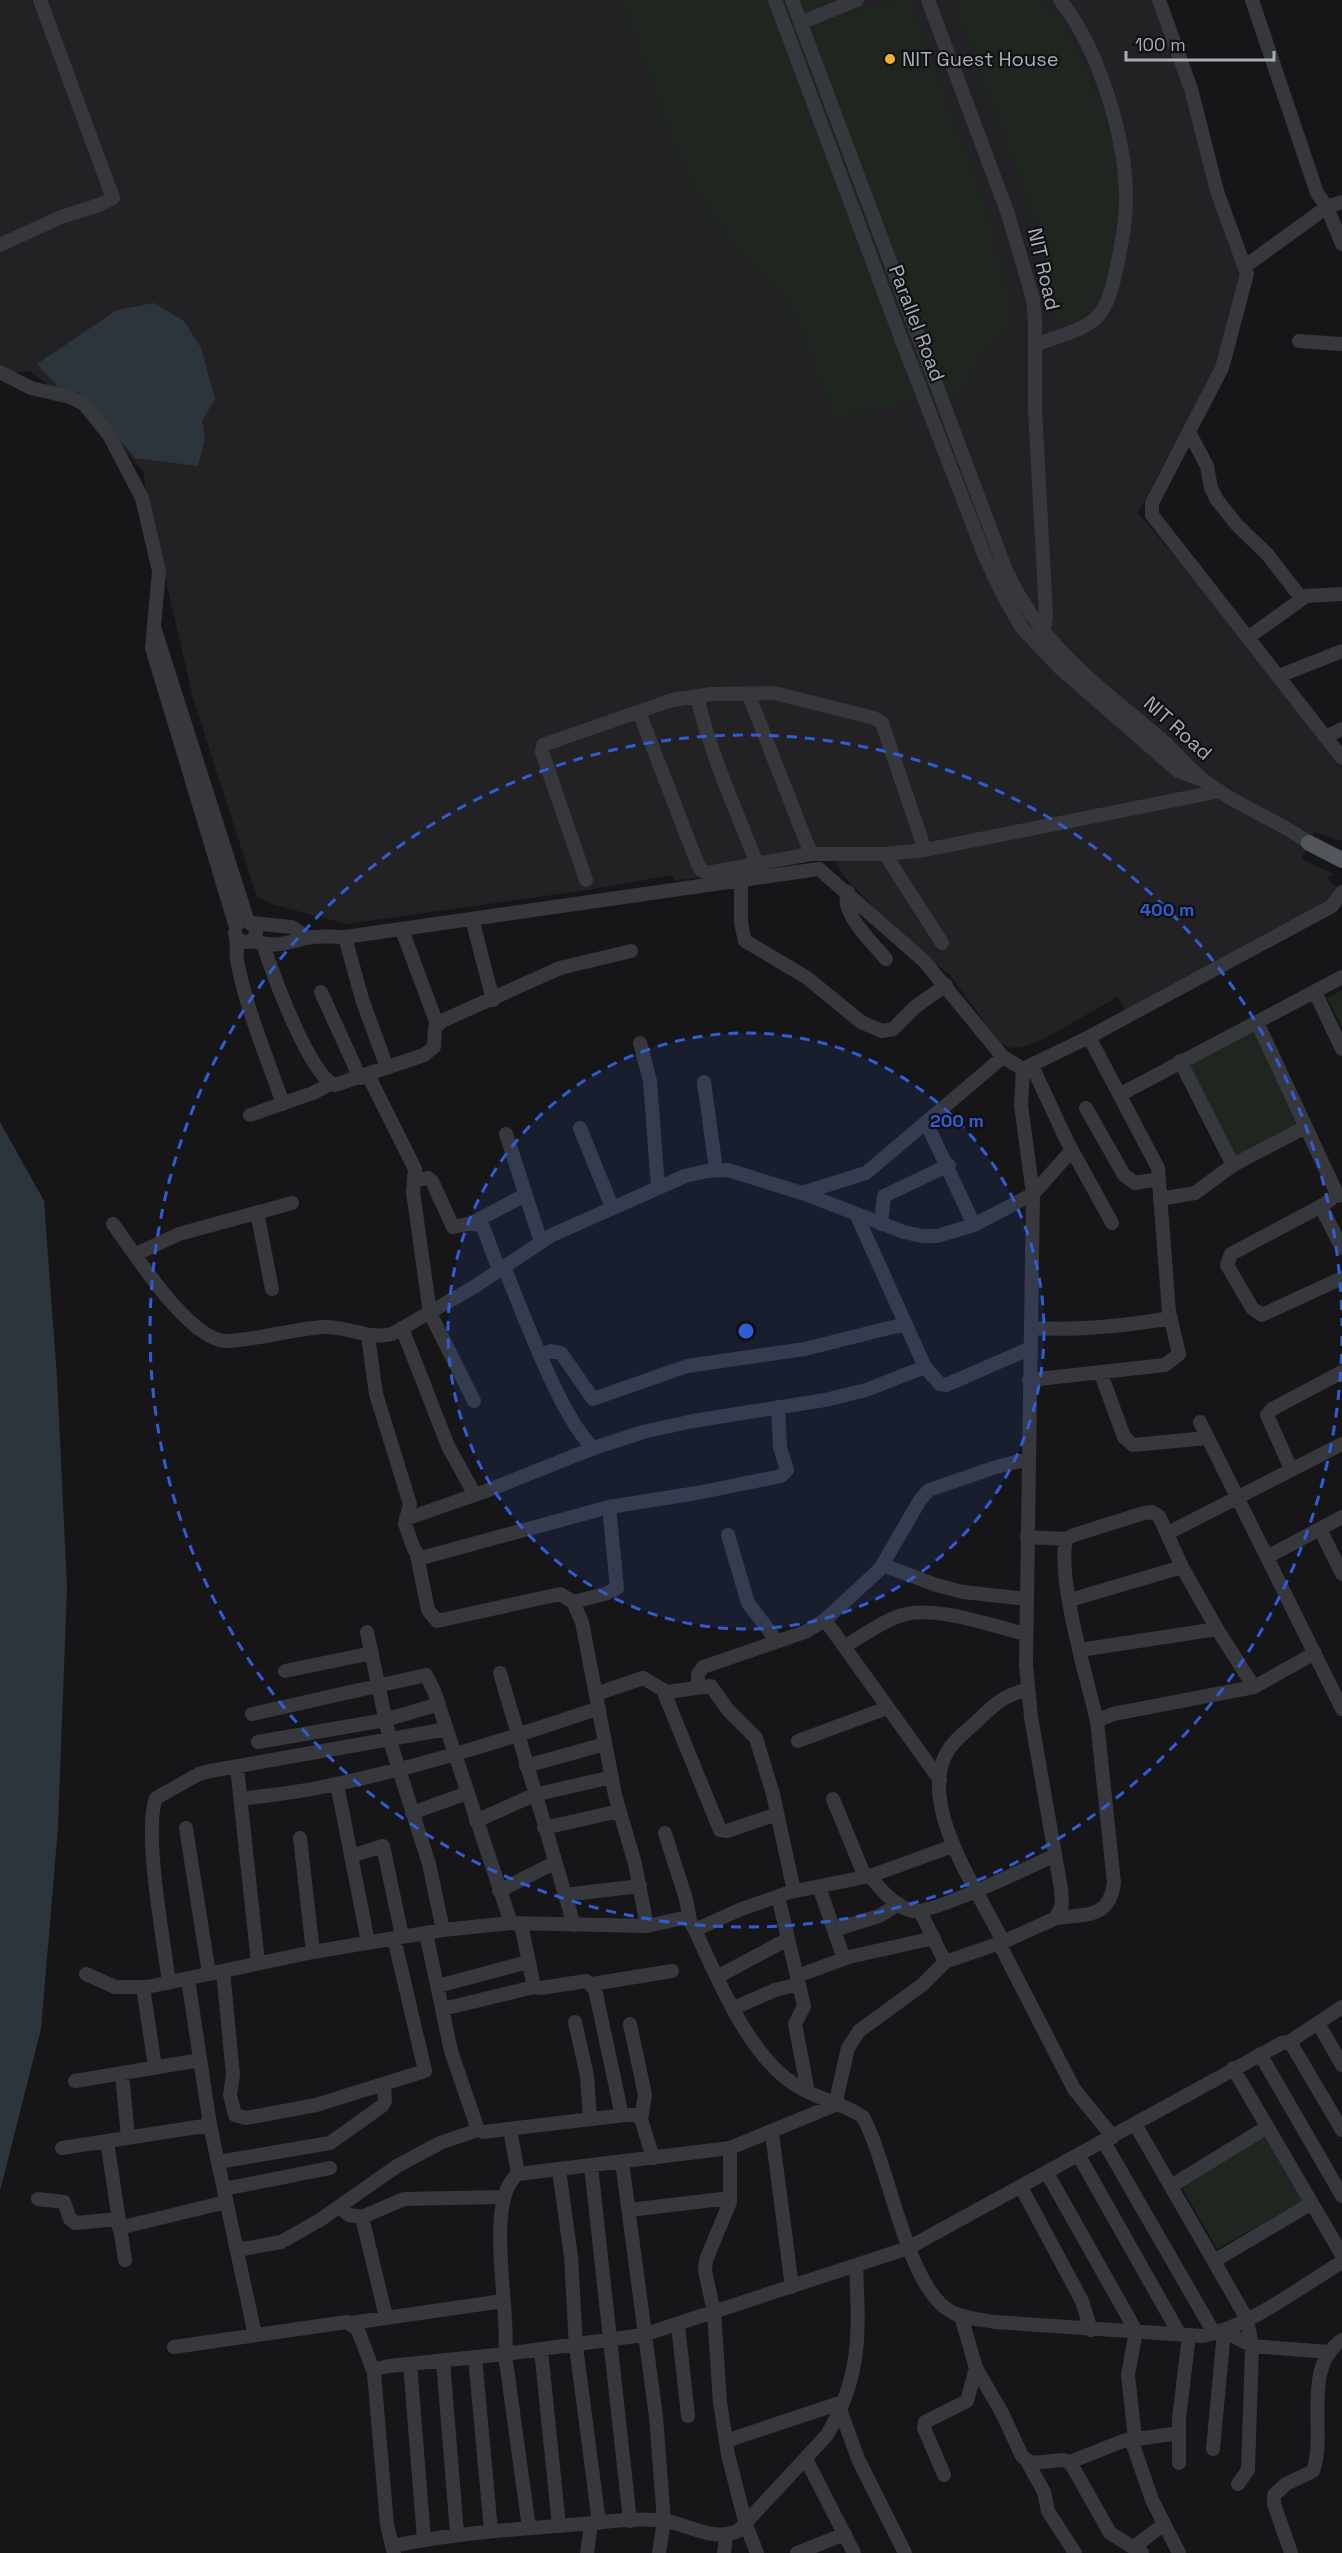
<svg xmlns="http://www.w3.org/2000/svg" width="1342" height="2553" viewBox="0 0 1342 2553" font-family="'Space Grotesk',sans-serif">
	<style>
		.built { fill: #222225 }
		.green { fill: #1e261f }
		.water { fill: #2c353c }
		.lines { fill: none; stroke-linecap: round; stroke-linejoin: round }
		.minor { stroke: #37383d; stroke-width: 14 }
		.major { stroke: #53555c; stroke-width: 16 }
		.ring { fill: none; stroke: #325cd3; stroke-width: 3; stroke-dasharray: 10 8 }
		.poi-dot { fill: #f2b134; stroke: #111113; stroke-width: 2 }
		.labels { text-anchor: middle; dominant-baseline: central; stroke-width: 4.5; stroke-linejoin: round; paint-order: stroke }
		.poi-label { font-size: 20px; fill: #a8adb8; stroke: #111113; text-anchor: start }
		.street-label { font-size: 20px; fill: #a8adb8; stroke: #111113 }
		.centre { fill: #325cd3; stroke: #111113; stroke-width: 3 }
		.ring-label { font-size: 18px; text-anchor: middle; font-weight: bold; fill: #325cd3; stroke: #111113; stroke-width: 4.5; stroke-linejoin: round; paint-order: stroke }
	</style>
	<rect width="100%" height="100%" fill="#161618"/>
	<path class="built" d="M0 0H1155L1171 41 1220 218 1240 275 1216 366 1138 513 1219 608 1342 768V841L1314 832 1302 859 1334 874 1327 878 1339 890 1331 899 1126 1012 1118 997 1044 1039 1022 1047 1012 1048 1000 1043 949 974 904 940 843 875 833 857 674 881 673 875 588 890 346 924 271 904 257 897 193 698 146 494 144 473 105 425 29 371 0 374Z"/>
	<path class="green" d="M621 0H828L835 17 900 0H911L991 220 1015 317 984 350 960 395 834 418 791 305 738 251 686 176Z
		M953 0H1041L1062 19 1103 110 1116 152 1120 211 1115 252 1105 291 1078 320 1055 325 1050 260Z
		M1342 990V1027L1327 998Z
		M1254 1030 1300 1123 1235 1156 1189 1064Z
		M1265 2136 1303 2201 1217 2249 1180 2184Z"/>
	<path class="water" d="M154 303 184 321 201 348 215 399 202 421 205 438 198 466 135 458 80 393 59 388 37 364 117 310Z
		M0 1122 44 1201 57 1378 67 1587 58 1827 41 2029 0 2191Z"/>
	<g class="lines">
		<path class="minor" d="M775 0 901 338 986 559 1004 597 1022 628 1060 668 1178 771 1202 780
			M792 0 1005 568C1039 645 1097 685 1160 738 1176 752 1190 770 1206 782 1238 807 1277 819 1309 843
			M928 0 1008 214 1033 299 1035 321V409L1046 615 1043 638
			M1159 0 1191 89 1217 191 1247 274 1222 368 1152 503V515L1342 758
			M1252 0 1317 193 1327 207 1342 202
			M800 23 857 0
			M0 245 61 217 99 205 113 198 40 0
			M1244 267 1327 207 1342 244
			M1299 341 1342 344
			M1035 345C1054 337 1082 332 1097 317 1110 303 1113 283 1117 266 1121 245 1126 224 1126 202 1127 141 1099 48 1060 0
			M0 372 31 388 70 397 84 404 109 435 142 498 159 571 152 648 236 927
			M1190 434 1207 466 1211 488 1217 500 1237 525 1267 554 1302 599
			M155 630 248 922 256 928C257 939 249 945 239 940
			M1249 637 1306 596 1342 594
			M1279 676 1342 651
			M748 693 811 854
			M697 696C711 758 738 813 760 872
			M639 712 697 862 701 870 707 873 811 854H885L925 850 1220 791
			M1325 737 1342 729
			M885 854 942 943
			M741 879V923L745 941 806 977 861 1022 882 1031 893 1029 915 1007 946 985
			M586 880 542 752 543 745 672 700 711 694 774 693 874 718 882 723 925 850
			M848 892C839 912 873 943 886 959
			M472 919 493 1000
			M252 923 292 927 308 938
			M402 930 437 1024
			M235 933C238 942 236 950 237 960 246 1009 267 1057 283 1104
			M345 937 362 999 387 1068
			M252 941C277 948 285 943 307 938 319 935 334 937 345 937L819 869 924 961 1003 1057 1023 1069 1089 1037 1332 906 1342 892
			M263 944C272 972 310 1077 335 1085L424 1055 434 1047 435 1028 442 1021 560 968 631 951
			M321 992 360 1078
			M1315 992 1342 1049
			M1257 1022 1338 1196
			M640 1043 650 1081 658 1187
			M1180 1061 1233 1165 1304 1128
			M1032 1066 1067 1141 1112 1223
			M1023 1069 1021 1105 1033 1194 1026 1665 1031 1717 1061 1889 1062 1905 1056 1918 1003 1942 1001 1947 1074 2089 1113 2137
			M368 1075 415 1169 413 1192 430 1313 474 1401
			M704 1082 716 1170
			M1121 1094 1342 977
			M1086 1108 1124 1175 1135 1183 1159 1179
			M250 1115 313 1093 330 1084
			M926 1122 974 1225
			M580 1128 612 1207
			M506 1134 541 1242
			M416 1180 428 1178 432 1181 453 1227 472 1223 483 1227 499 1270
			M802 1193 866 1173 1003 1057
			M1160 1199 1195 1193 1233 1165
			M1330 1200 1323 1205V1211L1342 1248
			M1323 1205 1231 1254 1227 1265 1252 1308 1262 1315 1342 1278
			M257 1212 272 1289
			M857 1216 925 1367 940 1384 946 1385 1031 1348
			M472 1223 525 1195
			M113 1224C135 1254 191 1344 229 1341 261 1339 292 1329 324 1327 348 1326 368 1340 392 1334L474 1287 552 1235 685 1176 707 1171 728 1170 802 1193 904 1232 922 1236H937L974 1225 1033 1194 1072 1150
			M881 1224 884 1196 949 1165
			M136 1254 179 1234 292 1203
			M504 1267C521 1308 563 1424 594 1448L643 1432 693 1421 825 1400 866 1390 925 1367
			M402 1328 448 1446 475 1495
			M1031 1328C1079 1331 1124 1326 1171 1318
			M368 1336 376 1394 410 1504 405 1524 414 1549 421 1558 609 1507 697 1493 781 1476 787 1470 780 1447 778 1407
			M541 1355 551 1351 561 1353 593 1399 687 1366 805 1349 905 1324
			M1101 1374 1124 1437 1133 1445 1207 1438
			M1029 1380 1165 1365 1179 1354 1169 1312 1158 1168 1089 1037
			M1200 1422 1342 1709
			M1291 1469 1267 1415 1272 1409 1342 1372
			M406 1519 486 1491 594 1448
			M1320 1529 1342 1574
			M1168 1533 1342 1444
			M728 1535 748 1603 777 1641
			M1027 1537 1066 1539
			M417 1555 428 1610 437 1621 560 1594 573 1602 582 1622 615 1795 635 1864 647 1926
			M1267 1557 1342 1517
			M883 1565 936 1585 963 1592 1027 1599
			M1070 1600 1182 1567
			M573 1602 605 1594 617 1588 609 1507
			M825 1620 940 1780
			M367 1632 390 1741 429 1864 443 1930
			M845 1646C863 1636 882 1621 902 1615 935 1605 992 1626 1026 1634
			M1080 1650 1217 1629
			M285 1671 372 1653
			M500 1673 574 1925
			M698 1685V1674L703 1667 805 1632 825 1620 880 1569 920 1500 929 1490 996 1467 1028 1459
			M663 1690 720 1830 727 1831 777 1814
			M596 1694 643 1678 667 1692 711 1686 728 1710 756 1738 773 1794 794 1891
			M252 1714 426 1675 434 1691 511 1923
			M1097 1721C1087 1679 1057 1579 1066 1539L1074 1535 1144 1513 1152 1512 1159 1516 1182 1567 1217 1629 1254 1687
			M798 1741 887 1708
			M258 1742 385 1720 439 1704
			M526 1766 605 1744
			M237 1767 258 1963
			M337 1784 368 1942
			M241 1799C268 1795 295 1793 322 1787 417 1768 508 1739 599 1708
			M833 1799 865 1877
			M412 1813 467 1793
			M476 1821 534 1795 612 1777
			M186 1828 209 1974
			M544 1828 619 1811
			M665 1833 686 1899 690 1921
			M300 1838 313 1952
			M351 1856 383 1846 402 1936
			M870 1876C881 1890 895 1907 913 1911 932 1914 1032 1866 1055 1855
			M819 1887 844 1959
			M499 1891 554 1863
			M564 1895 640 1886
			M778 1896 804 2006 795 2024 808 2092
			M920 1911 945 1962
			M1056 1918C1086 1914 1109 1919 1114 1883L1097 1721 1113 1714 1254 1687 1315 1653
			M521 1924 534 1987 541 1988 586 1981 595 1989 621 2111 625 2115H636L641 2119 653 2158
			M695 1930 739 1910 790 1892 870 1876 953 1846
			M834 1930 879 1916 899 1904
			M426 1933 451 2051 478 2130 483 2132 625 2115
			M223 1971 233 2075 230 2095 235 2115 246 2118 316 2105 425 2071 394 1938
			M86 1974 115 1987H147L313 1952 443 1930 511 1923 647 1926 683 1918 690 1921 695 1930C718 1980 749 2057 797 2086 817 2099 843 2103 863 2117 889 2164 906 2286 950 2311 963 2319 980 2319 994 2322L1203 2336C1251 2326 1300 2287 1342 2262
			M797 1976 849 1957 934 1938
			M717 1977 788 1939
			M188 1979 210 2125 255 2335
			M169 1983C164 1942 143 1831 156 1798L199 1774 210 1771 447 1729
			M592 1984 672 1971
			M438 1986 528 1962
			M143 1987 155 2067
			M734 2008 775 1990 799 1984
			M443 2009 534 1987
			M575 2022 587 2076 590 2119
			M1318 2023 1342 2065
			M630 2024 645 2095 641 2119
			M1289 2042 1342 2007
			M1260 2054 1342 2196
			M1233 2068 1342 2255
			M122 2074 128 2137
			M75 2081 200 2060
			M1135 2124 1247 2319 1252 2346 1248 2470 1238 2484
			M510 2129 518 2174
			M772 2133 792 2287
			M107 2141 125 2260
			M1104 2142 1214 2333
			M62 2148 210 2125
			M730 2148V2202L706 2260 705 2271 714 2312 720 2402 728 2455 746 2525 757 2553
			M1079 2156 1180 2335
			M218 2162 330 2143 382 2106 385 2101 384 2086
			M622 2162 656 2417 664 2521 659 2553
			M591 2166 630 2521
			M559 2170 571 2257 576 2346 599 2523
			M1047 2173 1136 2331 1128 2375 1135 2439
			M1171 2186 1267 2127
			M1021 2187 1082 2301 1091 2330
			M224 2189 330 2168
			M38 2199 64 2202 70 2219 75 2223 118 2219
			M339 2207 349 2215 362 2217 404 2199 503 2197
			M629 2210 730 2198
			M362 2217 386 2317
			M119 2228 226 2202
			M237 2250 281 2242 320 2220 397 2166 440 2143 478 2130
			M1214 2261 1312 2203
			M961 2316 976 2368 1002 2413 1022 2456 1031 2463 1063 2460 1070 2462 1110 2533 1142 2553
			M351 2323 503 2301
			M678 2325 688 2416
			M174 2347 347 2322 358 2330 374 2373
			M541 2350 559 2526
			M475 2357 491 2531
			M443 2361 457 2533
			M410 2364 424 2539
			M840 2409 858 2459 905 2553
			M1131 2439 1152 2500 1179 2553
			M726 2441 843 2402
			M1213 2449 1224 2331 1252 2346 1329 2352
			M806 2459 854 2553
			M1027 2461 1044 2492 1048 2511 1075 2553
			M1070 2462 1123 2441 1179 2433
			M1179 2463V2419L1189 2335
			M944 2475 924 2428 925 2422 967 2401 976 2368
			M529 2528 505 2354 643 2335 908 2248 1282 2043 1289 2042 1293 2047 1342 2130
			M392 2546C455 2533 517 2529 582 2524 608 2522 637 2517 664 2521 690 2524 711 2542 738 2531L827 2435C862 2376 859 2332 856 2266
			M1134 2547 1164 2524
			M394 2553 387 2525 374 2373 376 2369 389 2366 505 2354C511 2312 483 2201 518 2174L730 2148 835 2105 848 2048 859 2031 922 1985 945 1962 1003 1942C980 1893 918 1808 946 1754 953 1741 964 1733 974 1724 992 1707 1002 1695 1027 1690
			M587 2553 591 2524
			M724 2553 726 2536
			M797 2553 845 2534
			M1291 2553 1274 2504V2495L1286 2484 1313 2471C1327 2434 1301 2367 1342 2340"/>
		<path class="major" d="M1309 843 1342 860"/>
	</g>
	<circle cx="746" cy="1331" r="298" fill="#325cd3" fill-opacity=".12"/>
	<g class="ring">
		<circle cx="746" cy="1331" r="298"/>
		<path d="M1342 1336A596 596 0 1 1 1342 1326"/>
	</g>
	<circle class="poi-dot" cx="890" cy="59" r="6"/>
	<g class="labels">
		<g class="poi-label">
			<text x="902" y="59">NIT Guest House</text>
		</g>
		<g class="street-label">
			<text transform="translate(1044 269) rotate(77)">NIT Road</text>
			<text transform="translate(917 323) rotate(69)">Parallel Road</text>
			<text transform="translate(1178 728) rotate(42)">NIT Road</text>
		</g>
	</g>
	<circle cx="746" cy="1331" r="9" class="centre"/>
	<g class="ring-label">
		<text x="1167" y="916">400 m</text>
		<text x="957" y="1127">200 m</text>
	</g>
	<path d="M1126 51v9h148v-9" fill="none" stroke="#a8adb8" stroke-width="3"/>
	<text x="1135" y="51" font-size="18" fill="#a8adb8" stroke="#111113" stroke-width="4.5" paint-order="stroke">100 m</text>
</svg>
